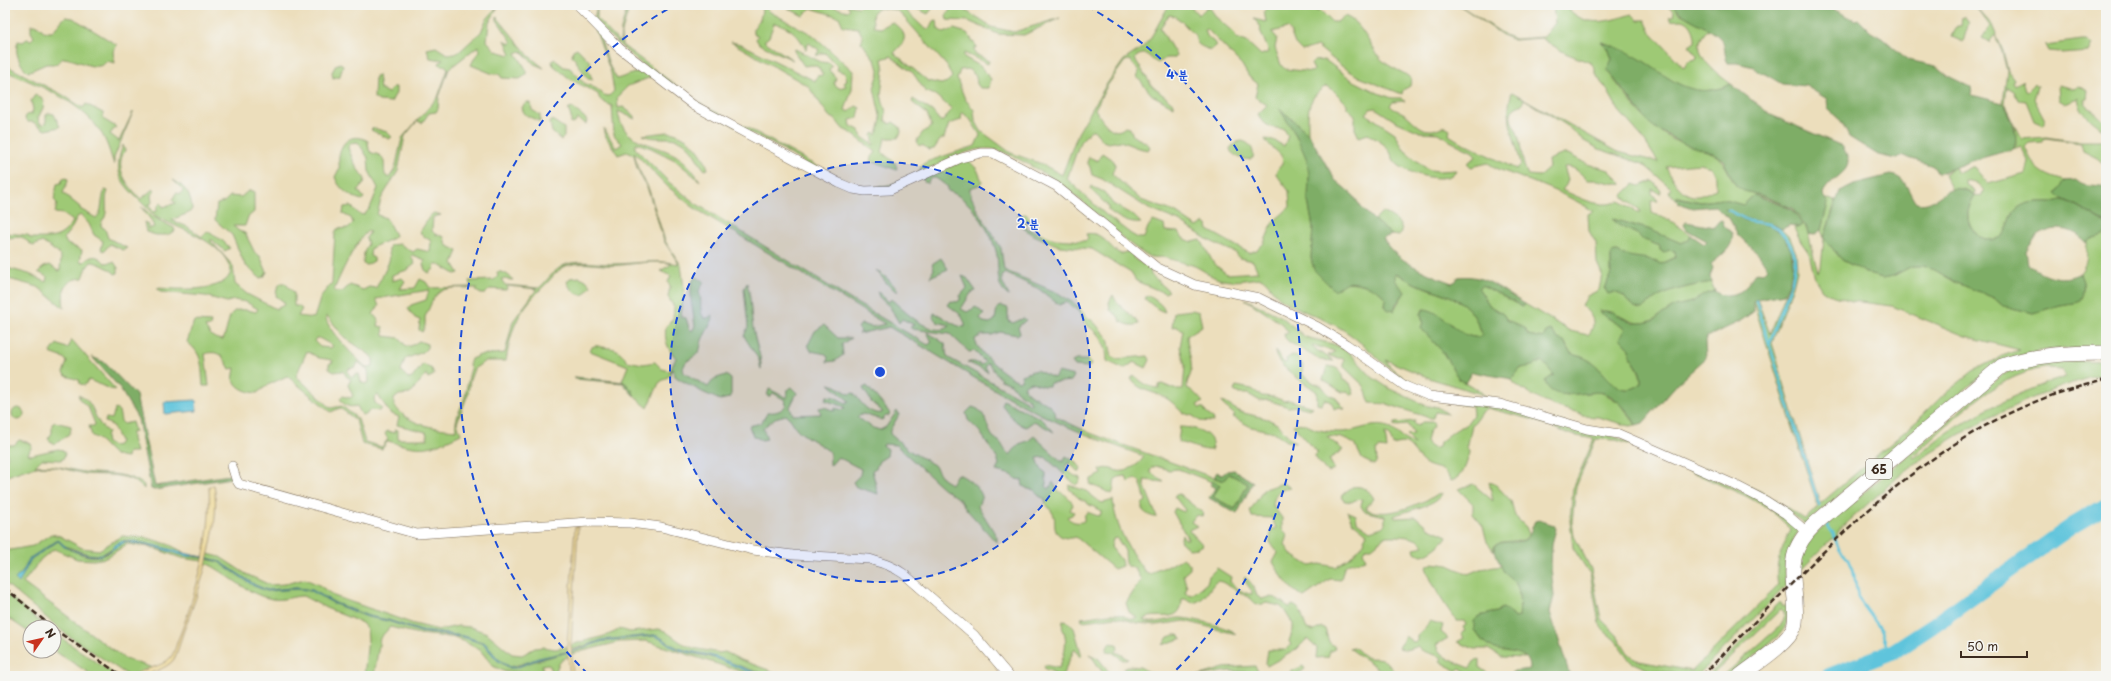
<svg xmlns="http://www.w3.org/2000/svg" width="2111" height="681" viewBox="0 0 2111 681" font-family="'Playpen Sans','Poor Story',sans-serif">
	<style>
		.green { fill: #9ec975; stroke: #6c7a4a; fill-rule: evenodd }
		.forest { fill: #7ead66; stroke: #5c6c42 }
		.sand { fill: #eeda9e; stroke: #94825e }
		.water { fill: #5ec4dc; stroke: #4c777d }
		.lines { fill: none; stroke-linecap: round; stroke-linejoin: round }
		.stream { stroke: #5ec4dc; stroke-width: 2.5 }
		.river { stroke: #5ec4dc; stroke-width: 16 }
		.minor-casing { stroke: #796955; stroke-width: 10 }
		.primary-casing { stroke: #796955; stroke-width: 16 }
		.minor { stroke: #fff; stroke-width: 9 }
		.primary { stroke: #fff; stroke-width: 15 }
		.rail { stroke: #3b2a1e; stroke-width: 2.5; stroke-dasharray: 6 3; stroke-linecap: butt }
		.ring { fill: none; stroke: #1d4ed8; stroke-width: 2; stroke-dasharray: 7 5 }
		.labels { text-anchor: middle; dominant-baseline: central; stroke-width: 3; stroke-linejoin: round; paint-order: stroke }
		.shield { fill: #f6f6f2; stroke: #73675e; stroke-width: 1 }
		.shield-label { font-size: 12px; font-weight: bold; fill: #3b2a1e }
		.centre { fill: #1d4ed8; stroke: #f6f6f2; stroke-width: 2 }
		.ring-label { font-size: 12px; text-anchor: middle; font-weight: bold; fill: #1d4ed8; stroke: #f6f6f2; stroke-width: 3; stroke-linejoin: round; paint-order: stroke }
	</style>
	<rect width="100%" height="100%" fill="#f6f6f2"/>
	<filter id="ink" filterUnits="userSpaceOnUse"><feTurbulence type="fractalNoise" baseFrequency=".025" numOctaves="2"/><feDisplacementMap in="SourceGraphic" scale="8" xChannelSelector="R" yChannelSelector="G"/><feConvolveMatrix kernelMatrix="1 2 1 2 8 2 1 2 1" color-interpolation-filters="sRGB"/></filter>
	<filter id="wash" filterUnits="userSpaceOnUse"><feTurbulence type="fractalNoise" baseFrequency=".012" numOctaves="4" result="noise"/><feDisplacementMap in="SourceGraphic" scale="16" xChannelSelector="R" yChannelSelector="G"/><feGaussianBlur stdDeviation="0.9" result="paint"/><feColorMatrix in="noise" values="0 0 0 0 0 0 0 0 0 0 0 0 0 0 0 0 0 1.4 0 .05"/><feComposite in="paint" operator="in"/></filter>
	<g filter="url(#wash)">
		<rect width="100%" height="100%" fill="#ecdebc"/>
		<path class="green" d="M496 5 497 9 489 23 487 41 496 51 510 55 511 54 505 40 510 44 512 42 497 20V17L529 56 544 68 534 64 521 51 516 53 526 69V75L520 79 502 78 499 74H493L471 65 475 57 480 51 478 46 449 69 439 97 438 109 436 112 429 113 422 123 417 121 405 136 398 171 381 199 377 215 386 218 395 235 393 238 371 248 370 256 374 258V261L367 265 363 264C363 257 364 250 368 244L366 238 370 232 368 231C357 239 338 278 334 291L342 292 350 285 363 290 369 287 376 288C380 279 386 271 389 261 391 255 387 251 390 245L400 244 413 252 417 249 430 252 431 241 421 234 420 231C426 225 427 216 434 213L441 215 433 217 432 231 435 234 444 237 446 245 458 251 453 263 459 273 455 274 438 264H435L434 269 429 273 425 270 423 264 425 260 413 255 411 256 415 264 407 270 392 275V281L402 278 405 281 400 289 415 288 420 279 426 282 430 288 471 287 469 281 494 280 498 276 497 272C503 271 509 275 513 280L501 279 505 285 539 288C548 280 555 268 567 264 580 260 597 264 611 264 635 264 654 259 679 264L664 241 648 190 637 168 634 155 627 152 618 155 606 137 604 128 616 148 622 144 614 135 612 106C605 102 600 103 598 94L570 79 553 65 552 62 554 59 564 67 570 68 584 83 597 89 604 95 609 96 614 91 611 73 594 26 597 28 610 67 617 79 643 70 651 77 628 86 617 97 618 108 623 107 635 116V119L618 111C621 144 653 142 677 156 686 162 694 171 700 181L675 160 651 148 636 143 635 148 670 183 695 203 853 301 928 345 932 342 927 332 929 333 945 344 947 357 1031 404 1030 400 1017 392 1011 384 1001 380 988 363 985 366 988 372 967 362H974L982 365 985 362 974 351 969 352 950 334 912 329 910 327 914 325 902 319 899 323 890 307 879 297 877 291 889 302 891 299C904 310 930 338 949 327V325L937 322 933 317 934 313C945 316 953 327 965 327V323L961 315 948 305 951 301 957 302 960 300V296L967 288 962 276 967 278 976 291 971 293 961 309 967 312 976 307 984 314 980 318 983 322 990 323 995 320 997 308 1002 306 1008 308V321L1013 323 1024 318 1026 320 1018 327 1020 333 1017 335 1000 332 992 335H982L975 339C975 350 1008 378 1019 381L1022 379 1021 375 1036 370 1054 378 1058 372 1074 376 1071 381 1050 383 1049 386H1043L1031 382 1026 384 1024 387C1030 401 1053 399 1056 417L1090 433 1223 481 1229 473 1248 484 1235 509 1213 497 1220 485 1178 469 1169 470 1156 466 1151 468 1150 472 1164 482 1144 480 1145 487 1157 517C1153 518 1144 513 1142 509V504L1146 501 1140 481 1136 479 1128 482 1126 476C1109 477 1117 485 1112 494L1090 484 1091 479 1102 474 1100 470C1110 465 1115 473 1124 471 1128 471 1129 468 1133 467 1138 464 1141 462 1144 456 1109 444 1075 431 1042 415 989 389 940 356 889 327 879 330 869 331 859 334L861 331 858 328 861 324 872 327 885 324 693 207 667 186 634 152 638 168 649 190 665 241 681 265 684 288 681 317 686 318 689 328 692 331 695 326 691 300V284L695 277 704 281 699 291C703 300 698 309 704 318H708L712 315 713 319 702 340 699 353 686 362 683 368 684 373 708 387 714 379 726 375 731 379V394L729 398 720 400 702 392 679 379 675 376 672 369 669 376 659 383 648 408C644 404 638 401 635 396 631 391 629 384 622 381L628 366 590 351 592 347C596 345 598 346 602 347 617 349 618 348 627 361L643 364 655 362 662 369 670 371 676 358C667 348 664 340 666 326L673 319 674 307 668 297 670 286 668 282 671 276 660 271 672 264C656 259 637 264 621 265 604 267 585 261 569 265 558 268 553 277 546 284 519 310 512 324 506 361H485L474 369 470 380 468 394 457 423 461 434C428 450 423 451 388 441L382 449 362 444 356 420 340 408 331 412 287 376 268 385 257 393C246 392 239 389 233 380L235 368 230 369C224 358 219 349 205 354L209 386H203C201 366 204 355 187 342L194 321 211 322 210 326 205 327C210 335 213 339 223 340 232 318 224 304 256 312L258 309 246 302 234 300 227 302 205 296 160 292 157 288C175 289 229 294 231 270 222 241 184 231 161 219 153 215 148 209 142 203 122 183 112 174 123 145L125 151C113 168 128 186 141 199L153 189 155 191 151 195 152 202 150 205 147 204 154 212 157 211V207L161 203 163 207 176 203 172 200 176 193 181 194 183 190 173 180C186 187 191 195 192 209L189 213 171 220 188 227 202 237 207 231 223 241 230 248 225 251 212 240H210L233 266 235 284 247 294 276 309 284 305V302L276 296 277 288 281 283H285L294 293V306H298L302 309 298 316 314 318 321 296 332 283 335 233 337 229 348 228 353 223 351 218 343 214 344 207 351 206 359 214 364 215 370 208 378 188 369 171 368 158 358 142 350 143 348 148 356 167 365 179 364 184 358 190 364 198 362 200C350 197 339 189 335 177 336 174 338 172 339 169 340 165 338 160 339 156 341 141 353 132 368 141L369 150 372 153C388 156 383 163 385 175L389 178 395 169 402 138 438 97 448 69 445 65 441 66 439 63 443 60 430 58 427 49 436 47C443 51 449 58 459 52L481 32 486 20 496 9ZM508 286 537 289 513 321 505 353 480 355 471 359 469 365 471 368C468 378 467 387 465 396 462 408 454 417 456 430 432 428 408 425 394 405V399L399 395 410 394 426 374 428 378 434 375 432 369 423 364 412 378 409 379 401 371 405 359 423 352 427 348V344L419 341 411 346H406L399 338 384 336 383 327 378 326 379 321 373 314 379 306 376 299 429 290 426 300 411 305 408 309 415 318 420 320 419 330 422 332C426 327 425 323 425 317 426 314 429 309 430 306 439 282 456 289 477 288L476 291 481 294H485L490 289 506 290ZM326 316 329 318 344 337 370 355 373 359V367L367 368C357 359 325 329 326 316ZM316 338H319L333 346 331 348 320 347 314 341ZM307 351 319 358 332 360 333 362 329 364V369L334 372 343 371 347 377 351 379 348 385 353 396 350 398 343 396 340 398C344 406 348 408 357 406L362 415H366L370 410 380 411 382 408 375 403 374 398 377 394 390 413 399 417 397 425 426 432 428 439H398V430L395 429 394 433 387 431 385 434 388 439 382 447 365 442 358 419 342 406 331 408 296 376ZM358 362 368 370 369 382 365 384 361 382 359 374H356L352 377 348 373V369L356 367Z
			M597 5V19L620 43 621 29 628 5H630L621 35 622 45 702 105 759 134 847 183 864 187H878L893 184 918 173 923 164 929 161 975 146 980 135 970 119 962 112 961 120 949 124 944 138 940 140 934 149 928 150 924 146 918 145 917 140 924 131 932 127 927 114 912 102 913 99 932 111 940 121H943L952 109 935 95 925 91 913 73 891 56 882 59 884 69 881 95 886 112 885 120 890 124 893 122 900 127 901 132 898 138H885L882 152C888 159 897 160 897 170L871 161 872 157 876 152 851 133 843 129 835 119 829 116 808 86 731 42 741 44 815 81 817 76 823 75 818 67 812 65 804 66 794 51 795 49 821 62 830 63 832 66 829 70 836 78 834 84 839 88 846 86 844 83 847 80 845 73 837 70 838 67 825 53H822L816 56 819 50 809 43 807 44 806 50C800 37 791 26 774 23L769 37 764 41 793 60 759 44 756 39 758 36 753 33V29L756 25V23L760 20 762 10 760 5H765L770 12 813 35 853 71 852 89 845 110 849 112 856 106 860 108 858 118 850 120 851 126 859 130 862 137 874 145 872 135 874 133 877 135 881 120 874 88 879 73 875 60 861 42 863 37 858 28 843 26 839 17 811 8 803 16 782 5H828L847 11 850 9 847 5 859 7 861 5H922L928 8 935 5 928 14 913 7 908 8 905 10 925 29H929L933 21 937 20 938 29 944 33 954 29 967 33 977 47 974 48 975 54 989 61 988 64 964 53V57L980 66 991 79 989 88H980L977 84 976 76 968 69 960 70 957 79 965 99 974 110 975 120 981 131 1011 153 1042 164 1062 175 1078 133 1106 85 1124 60 1142 48 1150 39 1169 5H1188L1199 15 1207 7 1210 8 1217 18 1234 33 1236 38 1247 42 1261 55 1269 52 1260 30 1261 27 1254 19 1266 22 1264 11H1266L1265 7 1267 6 1313 5V7L1316 11H1321L1332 22H1337L1344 16C1362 21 1370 48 1382 60 1391 69 1404 71 1411 79L1410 86 1403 90 1402 94 1359 77 1340 65 1317 46 1302 51 1295 44 1290 31 1287 28 1272 32 1277 38 1275 48 1281 65 1285 69 1312 72 1314 70 1311 64 1313 61 1325 60 1352 80 1378 93 1392 98H1401L1405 101 1393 102 1390 105C1393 110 1398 110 1403 113 1412 118 1419 130 1429 130 1438 131 1442 123 1450 129L1449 135 1457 140 1516 169 1521 165C1516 140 1503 118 1512 92L1618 152 1658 162 1642 137 1619 111 1605 86 1595 74V68L1591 63 1565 53 1541 38 1514 40 1504 36 1459 5 1505 35 1515 39 1544 37 1555 23 1553 5H1565C1584 29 1606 22 1632 14L1638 20H1645L1650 31 1684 68 1688 61 1696 59 1697 56 1689 46 1695 42C1696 34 1691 21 1682 20 1678 20 1675 21 1671 20L1669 17 1673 16 1674 11 1665 5H1674L1679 13 1709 29C1684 50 1715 72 1731 84 1695 101 1676 83 1647 64 1634 55 1616 47 1602 42L1608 48 1612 59 1607 71C1627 95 1645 126 1674 140 1687 146 1702 146 1714 154 1729 164 1729 180 1738 187 1747 194 1757 193 1767 197 1813 215 1805 230 1818 272L1821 267 1824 238 1821 230 1828 203 1826 199 1836 200 1824 238 1842 260 1871 275 1883 278 1893 276 1912 266H1923L1935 270 1955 282 1994 298 2003 306 2034 313 2060 305 2074 303 2080 300C2085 291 2084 282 2080 273 2091 258 2084 255 2088 240L2106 234V349C2064 348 2030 347 1992 367L1805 524 1766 496 1704 467 1764 493 1803 518 1805 519 1818 507 1753 301 1757 299 1770 334 1793 275V259L1791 250 1782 234 1775 227 1746 221 1724 208 1750 220 1778 226 1790 238 1796 253 1797 270 1793 286 1772 343 1820 504 1917 421 1941 397 1973 371 2002 356 2020 350 1965 336 1892 306 1852 301 1828 294 1822 290 1815 279 1809 253 1801 242 1794 227H1800L1803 225C1791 207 1775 200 1754 195L1743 205 1722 199 1701 202 1679 197H1676V200L1669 192 1671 188 1643 164 1599 149 1584 141 1566 125 1524 99 1522 104C1517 107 1512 108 1511 114 1510 121 1514 126 1517 132 1522 146 1521 163 1528 175L1540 176 1549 168 1548 160 1564 154H1568L1587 164 1609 170 1623 184C1618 182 1614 184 1610 183 1599 180 1599 180 1587 180 1581 174 1574 165 1564 167L1568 180 1566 185 1562 190C1579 197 1600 210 1619 201L1637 212H1640V210L1626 200 1623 195 1634 184 1640 186 1653 181 1661 191 1660 194 1652 189V193L1658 201H1651L1652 213 1671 221 1691 235 1689 240 1681 243 1648 229 1613 219 1619 225 1637 234 1642 239 1660 246V250L1664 253 1669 250 1675 251 1676 257 1661 264C1647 256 1631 260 1617 252L1611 253V273L1605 289 1608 294 1614 292 1624 296C1627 302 1635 309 1642 309 1659 291 1688 287 1711 282L1715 291C1707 293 1702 298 1693 301 1688 304 1681 304 1676 306 1664 311 1657 321 1643 323 1627 325 1617 309 1600 311L1603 315 1626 329 1621 338 1630 349C1630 363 1642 368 1641 384 1618 401 1607 372 1590 361 1585 357 1575 356 1570 352 1568 350 1566 344 1564 341L1558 339 1551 330 1546 332 1543 338 1528 335 1525 328 1507 320 1503 314 1490 306 1479 289 1482 285 1522 307 1525 304 1570 331 1588 335C1598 323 1592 315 1582 306L1587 296 1599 290 1602 274 1597 263 1596 243 1589 231 1588 214 1593 211C1572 197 1546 187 1522 178 1510 173 1499 171 1488 163L1471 167 1467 163 1476 157 1473 152 1450 141 1439 133 1420 132 1395 121 1375 108 1370 109 1366 114 1395 133 1404 150 1423 166 1430 170 1439 171 1456 170C1449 187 1405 173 1396 163 1392 159 1392 154 1388 149 1384 143 1375 139 1368 134L1359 137 1355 129V115L1347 108V104L1332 89 1326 86C1306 99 1308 111 1308 133L1280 109 1303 147 1307 160 1309 175 1308 201 1313 227 1311 258 1314 270 1335 291C1338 288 1341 285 1345 283 1357 280 1380 289 1386 299L1385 305 1388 310 1393 311 1405 292 1395 280 1394 273C1403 275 1408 281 1416 284 1449 297 1469 296 1482 334L1480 337C1457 340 1445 311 1423 309L1421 314 1423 322 1421 328 1442 351 1459 379 1480 391 1486 398 1481 394 1432 379 1386 360C1393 376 1423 387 1438 395 1403 389 1374 350 1345 331 1325 318 1300 312 1280 298 1273 292 1268 282 1261 278 1246 279 1231 284 1216 278 1206 274 1199 266 1188 264 1181 262 1174 260 1166 258 1160 256 1154 259 1148 256 1128 245 1102 219 1085 204 1065 186 1023 158 997 150 965 140 913 185 878 189 843 193 808 164 780 148 756 134 731 125 708 111 667 86 626 54 594 20ZM881 8 896 10 900 13 947 66 952 77 947 82 941 84 928 81 894 53C908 39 908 34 892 22L881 28 874 27C872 18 870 10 881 8ZM1169 15C1181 16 1186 29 1195 34 1197 48 1200 44 1210 51L1217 45 1207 36 1205 30 1207 29 1242 65 1249 77 1258 84 1255 97 1267 105 1258 114C1264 126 1271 128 1284 129L1288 136 1284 146 1273 140 1265 139C1268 148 1286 153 1282 163 1281 167 1277 168 1276 174L1289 191 1290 207 1273 222 1264 243 1257 250 1249 253 1208 230 1207 225 1204 223 1197 227 1175 212 1141 200 1112 174 1115 165 1114 161 1102 153 1098 161 1089 157 1087 162 1090 167 1092 175 1102 179 1149 209 1179 221 1208 240 1236 253 1239 258 1253 261 1258 272 1227 274 1214 264 1201 240 1192 242 1183 238 1178 232 1165 231 1164 225 1153 221 1148 227 1144 238H1138L1131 234 1106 215 1067 179 1080 142 1091 130H1094L1103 141 1108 143 1120 141 1138 148 1148 150 1150 147 1147 143 1133 136 1130 128 1125 127C1113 139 1101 119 1095 109L1107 86 1125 61 1130 60 1139 71 1137 77 1152 95 1174 107V104L1152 86 1135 59 1137 56C1149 50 1148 59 1158 63L1166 58H1175L1176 55 1160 28ZM1700 164 1711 167 1716 177V189C1710 191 1704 195 1698 196 1682 198 1672 179 1666 167Z
			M953 5H957L991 27 1014 32 1060 18 1024 35 998 34 968 21 947 20 946 16Z
			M1974 5 1992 25 2003 51 2008 71 2014 79 2013 81 2015 85 2022 81 2025 91 2028 92 2035 83 2038 86 2034 99 2045 120V124L2043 125 2034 121 2026 101 2018 100 2014 91 2007 87 2005 103 2022 139 2047 137 2074 141H2106V166L2097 158 2083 151 2081 143 2047 138 2042 142 2029 143 2025 147C2034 169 2042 175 2065 181L2057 195 2089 212 2106 224C2098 219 2072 201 2063 200 2061 200 2057 201 2054 202 2041 202 2024 200 2014 212 2008 221 2008 236 1996 239 1983 243 1969 231 1968 218 1967 210 1971 202 1975 195 1968 190 1960 186 1952 190L1944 174 1955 167 1956 172 1959 173 1971 167H1974L1988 184 2025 174 2028 161 2021 146 2013 149 2016 145 2015 125 2003 103 2007 71 2002 52 1995 35 1989 42 1982 38 1990 26ZM1965 181C1974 180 1979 184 1984 191L1981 197 1975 195V191L1965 184Z
			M65 17 73 18 117 45 113 52 115 63 107 61C97 74 79 59 63 58L56 64H46L28 72C19 64 14 52 18 41L23 42 27 39 31 40 34 37 31 32V25H37L45 32H52Z
			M1962 17H1965L1969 22 1963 42 1952 37 1957 26H1961Z
			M2082 40H2087L2093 44 2089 52 2061 54 2059 52 2048 51 2045 45Z
			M577 48 591 63 587 68 593 80 588 79 572 55 573 50Z
			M340 63 343 65 340 76 333 78 332 72 336 65Z
			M5 65 63 95 83 108 86 104 103 113V119L116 127 110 134 119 141 133 112 114 158V165C110 153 107 141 100 131 79 100 38 85 5 71Z
			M378 75 380 89 388 93 393 87H396V93L391 102 379 101 374 98 375 76Z
			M2058 85 2074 89 2079 86 2088 91 2087 99 2084 100 2086 104 2106 123V132C2095 122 2080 115 2078 98L2064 103 2059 100Z
			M35 95 41 97 44 101 43 108 38 118 39 122 43 125 46 122V115L49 113 54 114 60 127 45 130 33 122H28L25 119 26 115 32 114 33 109 31 101Z
			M527 102 531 104 532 110 540 115V122C532 117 523 117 522 107Z
			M571 107C576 112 584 115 587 121L586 124 577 119 575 123 571 124V117L568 109Z
			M552 120 564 128V137L561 140 552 132 550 123Z
			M373 128 387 132 392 137 389 139 371 130Z
			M668 132C687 134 703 151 708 169L705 170C696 160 693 147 681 141 669 135 654 141 643 135Z
			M1242 141C1251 143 1254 150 1253 158 1245 162 1237 157 1231 152L1230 148 1237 142Z
			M967 159 977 169 982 181 979 185 970 188C969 196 974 200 976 208L1001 248 1004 270 1058 293 1078 306 1086 317 1093 321 1108 338 1112 357 1116 359 1148 356 1150 360 1146 368 1134 362 1124 369 1107 361 1106 350 1100 336 1085 323 1078 311 1066 302 1059 305 1039 289 1005 273 1002 276V281L1009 296C994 288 1000 265 996 251 990 230 970 197 948 191V187L936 178H930L927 184 922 179Z
			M67 177 68 181 63 193 80 207V209L96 218C104 211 100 200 105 190L108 191C104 200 108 208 105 217 103 221 101 221 101 226L105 229 108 238 127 248 123 250 110 244 104 251 101 249 103 241 94 235 89 224 81 215 77 217 73 226 64 238 67 244 82 250 80 261 84 262C92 254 98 255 105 263L114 262 118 268V273L115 274C111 269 97 262 91 262L87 267 83 278C63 279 62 291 64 308L38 287 5 278V269L7 268 29 274 46 282 47 277 38 272 44 267 50 265 58 271 60 270 61 258 58 253 42 242 33 246 22 237 5 238V233L28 235 30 238C50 238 61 241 73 221L63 214 55 213 57 203 54 200 57 184 61 183 63 178Z
			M1091 186 1104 192 1113 204 1134 216 1141 223C1129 225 1117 217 1108 210V206L1090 189Z
			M248 191H254V212L248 217 245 226H233L239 231 245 233 255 253 260 256 267 272 264 277 260 278 245 265 232 235 215 220 217 204 224 202 230 196 241 197Z
			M141 207 157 219 174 228 175 231 167 235H156L146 232 144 222 148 224V229L154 227 151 220Z
			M1382 212C1392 216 1402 222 1402 233L1399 236 1392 235 1374 220Z
			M1026 214 1037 225 1026 219V228L1055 239 1085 241 1088 238 1086 234C1103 230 1109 249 1121 254L1131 250 1134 252 1133 258 1150 268 1151 275 1169 291 1165 293 1136 281 1131 273 1092 249 1059 246 1031 234 1021 226 1018 215Z
			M941 258 948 269 930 277 934 269 932 264Z
			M876 270 888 279 898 290 897 292 888 285Z
			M580 277 586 280 591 286 583 295C576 295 569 288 567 282L570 278Z
			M747 283C752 300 750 316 754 333 756 346 762 356 761 370L759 360 744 336 748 327 744 289Z
			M1113 295C1118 308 1132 313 1139 324 1131 327 1126 324 1120 321L1118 316 1110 310 1109 302Z
			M1147 295C1154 299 1163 304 1165 312 1157 310 1151 304 1145 299Z
			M1245 299 1282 317 1305 337 1333 344 1349 352 1372 377 1390 389 1427 406 1438 407 1448 414 1435 412 1433 418H1430L1387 404 1370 403 1364 386 1343 366 1344 359 1332 357 1328 355 1334 353V351L1315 346 1312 347 1334 361 1320 360 1289 342 1285 338 1284 334H1287L1288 332 1282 324Z
			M1192 310 1199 312 1202 326 1187 336C1187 348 1193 362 1191 372 1190 378 1186 381 1187 388 1193 390 1199 398 1203 402L1197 405 1199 408H1204L1206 413 1214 419 1213 422 1200 421 1193 416 1183 413C1178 409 1175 404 1169 400 1157 391 1140 393 1131 379L1134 375C1141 382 1149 388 1159 388V385L1162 384 1174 389H1183L1185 366 1180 347 1183 330 1175 326 1172 328 1174 312Z
			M824 325 838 338H851L842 344 843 355 835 361 827 362 828 357 826 354 811 351 808 345 815 331Z
			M71 339 116 390 110 389 89 380 85 385 80 384 79 380 66 376 63 373 67 362 64 358 50 353 57 344 66 348 69 347Z
			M1275 351 1284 363 1287 362 1286 359 1292 355 1296 356 1303 365 1302 374 1314 383 1322 386 1328 394 1336 398 1345 409 1340 407 1334 409 1332 403 1325 399 1321 405 1317 404V392C1306 383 1275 366 1275 351Z
			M1076 360H1089L1091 365 1088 367 1075 366 1072 362Z
			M1542 360 1554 375 1545 381 1566 395 1598 392 1605 394 1620 403 1636 425 1629 426 1598 417 1582 416 1580 413C1556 408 1534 399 1514 383L1512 379C1515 376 1516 371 1520 369 1527 365 1535 364 1542 360Z
			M2056 360 2106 361V373C2031 393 1958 429 1898 477 1877 495 1857 514 1837 532L1838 536 1831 540 1797 574 1798 560 1812 537 2000 376 2017 368ZM2045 368 2062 369 2066 377C2025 388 1973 415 1938 439 1930 445 1922 453 1914 458L1913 456C1952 422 1992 376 2045 368Z
			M1327 366C1338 367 1341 370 1343 380L1350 383 1354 394 1353 395 1347 391 1342 392 1323 380Z
			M829 384 836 386 849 394 854 393C861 403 869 415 882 413V411L871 402C870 397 865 393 863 388L867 386 890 413 889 416H886L882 420 863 414 857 417 873 428 880 430 886 427 897 411 899 415 890 430V434L910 451 934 465 944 480 951 484 957 474C964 475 980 488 982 496L978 506 997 537V543L967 510 960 500 943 488 896 445 884 444 883 446 888 449 887 456 879 461 876 468 872 470 878 494 856 487 853 482 860 475 861 469 838 457 830 466V452C820 444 809 439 800 432 793 426 793 420 786 415L775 418 763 428 767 439 762 440 753 436 749 426 761 423 768 412C775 413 782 411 786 405L785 400 773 393 770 396H767L769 389 787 398 788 389 791 387 797 393 790 407 793 415 821 414 819 408 824 407 835 411V408L843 410 845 407 825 400 827 396 834 397 846 403 849 401Z
			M1236 386 1252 389 1262 396 1274 397 1284 401 1289 400 1313 407 1310 409 1297 406 1288 407 1268 400 1260 401 1248 394H1239L1234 391Z
			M78 395C97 402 91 420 108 432L106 437 107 443 113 446 118 445 120 441 112 425 105 422 106 418 112 419 115 409 119 411 121 421 124 424 132 422 135 432H132V439L136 452H128L127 458C108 458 106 440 92 436L89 426H94L95 424 88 407 81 401Z
			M1003 400 1042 419 1054 432 1034 421 1026 427C1014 423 1009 413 1001 404Z
			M1222 401 1240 412 1268 419 1277 424 1292 440 1296 442 1287 441 1274 432 1251 427 1233 417 1235 415 1222 404Z
			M1443 401 1496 405 1614 436 1756 497 1796 526 1799 531C1787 547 1783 566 1787 585L1697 676 1652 671 1631 662 1615 640 1603 630 1599 622 1590 574 1573 548 1570 521 1573 488 1594 439 1572 435 1531 419 1487 408 1480 414 1472 426 1467 448 1469 451C1468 463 1463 477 1451 481 1443 464 1435 471 1423 462 1417 457 1413 448 1406 444 1402 442 1398 444 1393 445L1389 435 1385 433 1387 449 1379 448 1376 450 1377 461 1374 465 1362 459 1355 444 1342 438 1328 436 1327 437 1343 450 1329 459 1335 470 1327 472 1314 456 1318 453 1293 425C1304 420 1309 428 1319 430 1325 431 1332 432 1338 432 1354 433 1368 423 1385 426 1396 429 1403 441 1414 444L1407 435 1414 434 1408 425 1395 426V423L1415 421 1414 424 1418 426 1422 422H1433L1434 425 1428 433 1426 442C1430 447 1433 450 1439 447L1440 442C1447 437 1457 427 1465 426L1473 415 1472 406ZM1596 439 1616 440 1631 445 1746 496 1771 510 1791 529C1782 549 1774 563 1778 586L1692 671 1639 661 1628 653 1617 635 1601 619 1591 569 1574 536 1572 522 1576 487Z
			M972 407C987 410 985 426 993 437 995 439 998 440 1000 442 1004 447 1004 451 1010 455L1019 444 1028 441 1034 436 1061 461H1064L1066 456 1076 462 1081 468 1080 472H1078L1070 463 1067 464 1066 468 1073 475 1080 478V481L1076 485 1045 457 1037 458 1041 469 1046 473V486L1049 489 1053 482 1058 491C1065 494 1071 498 1073 505L1070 510 1074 512 1072 515 1067 517C1071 522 1078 524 1084 521V516L1087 512 1098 516 1101 514V511L1088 504 1087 502 1080 499 1069 489V485L1086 491 1100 502 1103 503 1113 500C1115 526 1130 553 1147 574H1151L1157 569 1167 567 1183 558 1190 564V569L1183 575 1187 587 1185 593 1192 595 1207 583 1209 576 1217 568 1231 577 1230 582C1236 587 1243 594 1252 594V591L1244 580 1245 577C1252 583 1254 587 1257 596L1262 599C1274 594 1279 600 1289 607L1293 605C1304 610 1302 620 1307 629L1314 631 1322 627 1325 629 1329 642 1335 647 1333 650 1330 651 1328 657 1316 658 1317 648 1307 639 1296 650 1267 666 1266 663 1268 650H1285L1291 645 1289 641 1293 630V624L1284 610 1280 606 1267 603 1257 605 1250 598 1222 582 1217 581C1208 588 1207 600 1193 603L1185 599H1182C1182 627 1155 610 1143 620 1153 626 1168 618 1180 618 1190 618 1230 627 1236 634L1185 621 1157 625 1138 623 1116 617 1083 621 1081 618C1093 617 1106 613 1118 614 1125 615 1130 621 1137 618L1129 612 1126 603 1141 580 1135 569 1126 565 1125 551 1117 538 1113 539 1111 547 1121 560 1122 566 1114 569 1076 537C1068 540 1056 537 1055 528 1054 522 1056 518 1052 512 1049 507 1045 505 1045 499L1039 496 1035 490 1028 489 1023 486 1022 480 1016 479 1012 475 996 471 999 465 998 460 980 432 968 420 966 413Z
			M12 414a6 6 0 1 1 12 0a6 6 0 1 1-12 0Z
			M55 422 71 426C72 437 62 438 54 444L48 439 52 433V424Z
			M1180 427C1193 427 1216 432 1212 450 1201 451 1190 444 1178 442Z
			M19 440 30 443 32 446 28 454 31 455 58 449 63 450 65 454 63 459 60 460 42 459 35 466C53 464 67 469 84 472 105 475 126 471 144 485V489C129 472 107 476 86 474 73 472 60 466 47 466 32 466 18 472 5 477V462L8 456 5 451V445H14Z
			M1489 482 1495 484 1511 501 1515 516 1526 527 1529 534 1524 540 1502 542 1494 546V551L1487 542 1483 526 1473 514V504L1458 489 1473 484 1493 501Z
			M1283 483 1291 488C1278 489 1275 492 1273 506L1282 518V529L1288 535 1285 545 1292 555 1310 566 1320 564 1335 567 1353 555 1365 541 1364 539 1367 534 1352 522 1347 511 1356 515 1357 522 1370 531 1382 527 1385 524V516L1364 511 1361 506 1362 499 1355 500 1352 502 1345 501 1342 499 1343 494 1352 487C1362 485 1370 490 1374 499L1366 506V509C1390 520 1421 502 1442 493 1439 505 1404 511 1394 516L1395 518 1416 517 1429 528 1447 536C1446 541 1427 556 1421 555 1420 555 1416 553 1415 552L1414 548 1424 546C1417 535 1398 536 1386 536L1372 548H1366L1363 551 1366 560C1348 565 1345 558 1341 580L1330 579 1304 597C1290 591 1280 574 1273 562L1278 553 1270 542 1271 530 1276 528 1272 518 1252 517 1250 511 1264 489Z
			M1179 494 1204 514 1202 516 1196 515 1191 522 1197 526 1189 530 1203 545 1198 548 1189 549 1180 541 1182 535 1185 539H1188L1173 512 1175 508 1184 512 1185 510 1174 496Z
			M51 534 60 536 82 548 99 550 122 536 148 538 170 545 191 556 148 544 125 540 101 555 88 554 65 546 58 540 30 558 22 573 15 579 19 582 31 559 58 541C69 550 91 562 106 554 114 550 118 541 128 542 154 545 177 555 203 558V561L181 558 150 547 127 544 106 558 94 560 77 559 54 549 41 559 23 583 125 659 153 668 129 676 67 635 5 583V551L33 546Z
			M208 554 220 557 246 574 270 585 285 584 305 579 319 585 334 596 414 624 439 630 458 626 470 627 487 633 512 654 522 655 535 648 543 647 555 649 567 647 568 651 510 667 498 659 485 643 464 636 421 631 388 620 368 616 335 603 312 590 297 588 267 590 255 585 219 561 207 558Z
			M206 559 219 562 254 586 267 591 297 589 311 591 335 604 368 617 388 621 421 632 463 637 484 644 497 660 510 668 568 652 569 656C559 660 557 666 555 676H551L550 666 547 664 542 665 543 670 539 672H505L493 666 480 650 457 638 419 634 390 627 380 638 374 676H364L368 639 367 629 362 623 326 608 303 596C293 596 283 601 272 599 247 595 228 573 206 563Z
			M1433 563 1448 565 1468 574 1480 569 1502 566C1504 575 1513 578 1517 586 1520 591 1520 612 1519 617L1515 618 1509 611 1502 608 1497 612 1479 616V637L1496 649 1520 653 1525 658 1501 657 1488 649H1474L1457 642 1464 638 1461 633 1465 631 1463 627 1466 625 1464 621H1457C1446 608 1431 584 1426 567Z
			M5 593 46 627H30V633L5 616Z
			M1780 602 1784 607 1788 604C1789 616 1788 625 1780 634L1732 676H1723L1779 627 1784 619V612L1781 609 1711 676H1708Z
			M1066 620 1074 628 1082 656H1079L1076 650H1074L1062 676H1056L1053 672 1045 669 1044 665 1059 668C1063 659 1067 646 1065 636 1064 630 1061 627 1063 621Z
			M1430 621 1443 625 1441 632 1448 638 1436 645C1440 659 1459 663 1470 668L1475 660 1480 659V668L1489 674 1488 676H1472L1460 668 1456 671 1440 661 1442 658C1434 653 1425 654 1417 647L1405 650 1399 648 1405 636 1413 642 1417 641V636L1424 630Z
			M620 629 630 632 659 629 665 631 682 643 693 648 719 653 725 652 741 660 785 676C760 676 740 665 717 658 704 653 690 652 678 648 669 644 663 637 654 635L602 640 571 650V645C588 639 606 638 620 629Z
			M54 633 117 676H94L59 654 54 650Z
			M1174 635H1179L1182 638 1163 645 1168 637Z
			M653 636 660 637 675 648 682 651 718 659 765 676H756L739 671 646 641 619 642 571 654V652L603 641Z
			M1109 643 1117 644 1118 649 1115 651 1129 659 1123 660 1112 652 1106 651Z
			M1353 647C1358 649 1361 654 1366 657 1372 660 1379 656 1385 661 1392 667 1390 670 1401 676H1389L1349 648Z
			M1090 654 1099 659 1112 676H1105Z
			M1130 666 1140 667 1156 676H1134L1124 673V668Z
			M1255 666 1258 671 1254 673 1230 671 1198 676 1224 668Z
			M1303 666 1305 669C1298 675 1291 676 1282 676Z"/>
		<path class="forest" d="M1674 5H1825L1855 20 1858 19 1871 32 1885 40 1908 60 1936 66 1948 76 1971 87 1972 95 2003 103C2010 114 2021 137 2013 149L1971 161 1938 174 1933 166 1903 156 1896 159 1878 155 1849 137 1841 121 1828 109 1827 99 1806 86 1782 84 1765 74 1758 72 1754 67 1737 63H1728C1723 55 1727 44 1719 37 1707 25 1680 18 1674 5Z
			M1601 42C1616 46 1635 55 1648 64 1676 84 1697 100 1731 84L1771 115 1842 146C1860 173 1833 173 1823 193L1824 197 1828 203 1821 230 1814 235 1808 234 1806 226 1792 208 1764 196 1744 191 1736 186 1723 160 1713 153 1684 144 1658 130 1649 123 1607 70 1612 59 1608 48Z
			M1279 108 1308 133 1335 180 1353 195 1361 207 1374 220 1392 235 1383 238C1393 260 1430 275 1452 283L1456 281 1458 277C1486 273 1503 292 1525 304L1523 307 1482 285 1479 289 1490 306 1503 314 1507 320 1525 328 1528 335 1543 338 1546 332 1551 330 1558 339 1564 341C1566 344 1567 350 1570 352 1575 356 1585 357 1590 361 1607 372 1618 401 1641 384 1643 366 1630 364 1630 349L1620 338 1626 329 1603 315 1600 311 1613 312 1632 323H1644L1652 321 1675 306 1692 302 1707 293 1715 291C1719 295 1722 295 1727 295 1747 293 1745 285 1756 272L1764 273 1768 269 1759 255 1738 235 1729 218 1724 215 1715 206 1692 208 1678 203 1676 197 1701 202 1722 199 1743 205 1754 195 1791 209 1803 225 1800 227 1790 225 1782 229 1774 224 1750 220 1725 209 1746 221 1772 226 1782 234 1791 250 1793 268 1789 284 1784 294 1757 299 1753 301V312L1739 322 1707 337 1705 341 1706 358 1678 383 1643 423 1636 425C1630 413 1617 397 1604 393 1587 389 1551 405 1545 381L1554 375 1542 361 1532 366 1521 368 1512 379 1472 372 1465 383 1459 379 1442 351 1421 328 1423 322 1421 314 1424 309C1445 311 1458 340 1480 337L1482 333C1469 297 1449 296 1416 284 1408 281 1403 275 1395 273V280L1405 292 1396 304 1394 311 1388 310 1385 305 1386 299C1380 289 1357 280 1345 283 1341 285 1338 288 1335 291L1314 270 1311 258 1313 227 1308 201 1309 175 1307 160 1296 135Z
			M1890 175C1907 177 1907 191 1916 203 1940 209 1945 175 1975 195 1971 202 1967 210 1968 218 1969 231 1983 243 1996 239 2008 236 2008 221 2014 212 2023 200 2041 202 2054 202 2057 201 2061 200 2063 200 2072 201 2098 219 2106 224V234L2088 240 2087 243C2068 221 2038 226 2026 251L2028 264C2043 276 2062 283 2080 273 2084 282 2085 291 2080 300L2074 303 2060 305 2034 313 2003 306 1994 298 1955 282 1935 270 1923 266H1912L1893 276 1883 278 1871 275 1842 260 1824 238 1840 191 1854 184Z
			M2077 180C2085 188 2097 183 2106 188V223L2056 194 2065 181Z
			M1612 219 1648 229 1681 243 1689 240 1691 235 1704 244 1707 241 1687 230 1684 225 1686 222 1714 227 1719 221 1722 220 1724 226 1732 233C1735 248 1719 257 1711 264L1713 268 1710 276 1711 282C1688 287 1659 291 1642 309 1635 309 1627 302 1624 296L1614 292 1608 294 1605 289 1611 273V253L1617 252C1632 260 1646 255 1661 264L1676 257 1675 251 1669 250 1664 253 1660 250V246L1642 239 1637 234 1619 225Z
			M92 357 104 362 136 395 155 486 230 475 231 478 154 490 151 489 138 419 119 387Z
			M575 377 624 382 633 391 634 396 623 383 575 379Z
			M1234 470 1253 482 1237 514 1209 498 1215 488 1210 485 1213 481 1220 485 1213 497 1235 509 1248 484 1229 474 1223 481 1214 477 1217 472 1222 475 1227 471Z
			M1539 520 1554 525 1556 529 1552 544 1551 568 1554 596 1550 612 1570 676H1507L1514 671 1530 669C1530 649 1508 654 1495 649 1487 645 1479 637 1474 630V621L1479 616 1497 612 1502 608 1509 611 1515 618 1519 617C1520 612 1520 591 1517 586 1515 581 1508 577 1504 572 1502 569 1494 550 1494 546 1505 538 1518 545 1526 539 1530 536 1532 526 1535 521Z"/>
		<path class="sand" d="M214 485C222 527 198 594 183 633 180 641 178 652 174 659 168 669 144 676 133 676 143 667 161 669 171 657 175 652 177 641 180 635 198 588 212 537 209 486Z
			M578 526 571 645 573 676H570L567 647 575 527Z"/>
		<path class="water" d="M196 400 197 411 165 414 164 402Z
			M58 540C61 542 62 544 65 546 73 553 96 558 106 553 113 549 117 540 126 541 153 542 177 553 204 557L185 556 148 545 125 542 101 556 88 555 64 547 58 541 31 559 19 583 15 579 22 573 30 558Z
			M207 558 219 561 255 585 267 590 297 588 312 590 335 603 368 616 388 620 421 631 464 636 485 643 498 659 510 667H516L538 658 568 652 539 659 516 668H510L497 660 484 644 463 637 421 632 388 621 368 617 335 604 311 591 297 589 267 591 254 586 219 562Z
			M654 635C663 637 669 644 678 648 690 652 704 653 717 657 735 664 753 673 772 676 750 676 729 662 708 656 697 653 685 653 675 648 667 644 662 638 653 636L603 641 571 652 602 640Z"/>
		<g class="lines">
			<path class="stream" d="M1728 210 1749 221 1769 224 1778 228 1789 242 1794 253 1795 264 1792 282 1770 342
				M1756 301 1819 505
				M1827 525 1833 533 1839 549 1849 560 1853 569 1858 598 1882 631 1887 648 1894 651"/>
			<path class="river" d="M1829 676 1894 651 1932 626 2072 526 2106 506"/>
		</g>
	</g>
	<g filter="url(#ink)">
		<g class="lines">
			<defs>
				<path id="minor" d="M577 5 619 48 693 105 839 183 853 189 865 191 890 190 961 158 981 153H993L1056 186 1156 267 1195 285 1259 298 1269 303 1318 327 1346 344 1405 386 1429 396 1500 404 1587 429 1619 434 1731 483 1766 501 1786 514 1807 532
					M232 466 236 479 239 484 417 534 589 522 630 523 661 527 753 550 793 555 869 559C882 563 893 566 904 574L974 635 1009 676"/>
				<path id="primary" d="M1740 676C1755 664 1788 644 1794 627 1797 618 1795 608 1795 599 1791 563 1790 548 1817 522L2002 366C2037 354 2070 353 2106 353"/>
			</defs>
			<use href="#minor" class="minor-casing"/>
			<use href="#primary" class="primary-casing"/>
			<use href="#minor" class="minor"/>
			<use href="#primary" class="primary"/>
			<path class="rail" d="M5 588 52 627
				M54 629 122 676
				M1702 676C1821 556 1933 417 2106 380"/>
		</g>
	</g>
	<circle cx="880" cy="372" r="210" fill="#1d4ed8" fill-opacity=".12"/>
	<g class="ring">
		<circle cx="880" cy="372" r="210"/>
		<path d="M588 674A420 420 0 0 1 673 6M1087 6A420 420 0 0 1 1172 674"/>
	</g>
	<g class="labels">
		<rect class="shield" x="1866" y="459" width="26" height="20" rx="3"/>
		<g class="shield-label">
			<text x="1879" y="469">65</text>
		</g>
	</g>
	<circle cx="880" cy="372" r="6" class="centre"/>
	<g class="ring-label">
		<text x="1177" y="79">4 분</text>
		<text x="1028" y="228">2 분</text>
	</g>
	<rect width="2111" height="681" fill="none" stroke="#f6f6f2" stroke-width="20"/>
	<g transform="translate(42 639) rotate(56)"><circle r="19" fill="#f6f6f2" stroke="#aba49d"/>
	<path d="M0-3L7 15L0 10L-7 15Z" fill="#c8321e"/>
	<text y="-6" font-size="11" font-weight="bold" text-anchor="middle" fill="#3b2a1e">N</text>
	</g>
	<path d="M1961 651v6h66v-6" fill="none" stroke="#3b2a1e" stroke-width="2"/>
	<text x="1967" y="651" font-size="12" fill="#3b2a1e" stroke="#f6f6f2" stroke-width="3" paint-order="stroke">50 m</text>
</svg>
